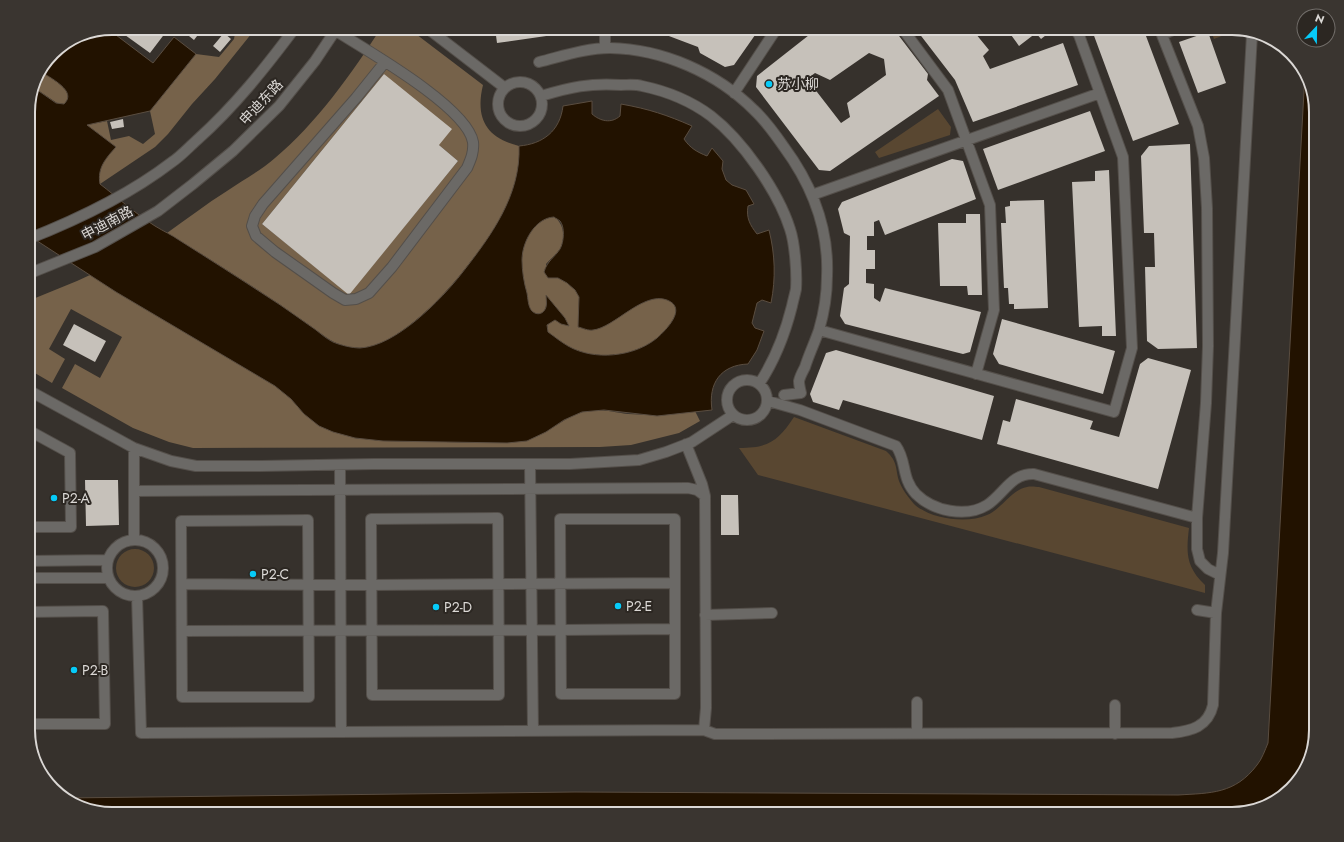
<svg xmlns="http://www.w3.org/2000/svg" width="1344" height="842" viewBox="0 0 1344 842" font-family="Jost,'Noto Sans SC',sans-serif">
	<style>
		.green { fill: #594731 }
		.forest { fill: #76624a; fill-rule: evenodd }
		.water { fill: #221200; stroke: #5a4d40; fill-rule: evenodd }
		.building { fill: #c6c1ba; fill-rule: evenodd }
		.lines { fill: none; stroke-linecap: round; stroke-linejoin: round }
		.minor-casing { stroke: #544f4a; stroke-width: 12 }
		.minor { stroke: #6b6966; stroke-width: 10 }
		.poi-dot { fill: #06cbf9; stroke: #2c2722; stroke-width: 1.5 }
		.labels { text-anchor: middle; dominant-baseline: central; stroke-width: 4; stroke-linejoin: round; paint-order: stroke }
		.poi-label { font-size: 14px; fill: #dbd8d5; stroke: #2c2722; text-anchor: start }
		.street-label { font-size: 14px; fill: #dbd8d5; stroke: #2c2722 }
		.rim { fill: none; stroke: #dbd8d5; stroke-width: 2 }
	</style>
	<rect width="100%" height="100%" fill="#36312c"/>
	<path class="green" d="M1210 28H1232L1237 30 1214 39Z
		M938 109 951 127 950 135 879 158 875 152Z
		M794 417 886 451C898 462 895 467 899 481 902 489 908 497 914 504 930 519 967 524 987 515 1002 509 1011 490 1027 487 1031 486 1036 487 1039 487L1189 528C1186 553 1186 567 1205 585V593L758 475 739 448C769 448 778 441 794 417Z
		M116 568a19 19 0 1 1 38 0a19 19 0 1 1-38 0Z"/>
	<path class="forest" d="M236 28H256L215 79 192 104 168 134 155 147 100 184C97 168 106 158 116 147L87 125 107 121 111 140 129 136 143 144 155 134 150 111 196 54 219 57 234 39Z
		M381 28H408L483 85C475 118 486 138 519 146 521 194 493 234 464 270 445 295 403 338 372 346 360 350 345 347 334 342 328 339 322 334 316 330 305 322 293 314 282 306 256 288 229 272 203 255 191 248 179 240 167 233 187 219 206 204 227 191 243 180 260 171 275 158 315 125 353 72 381 28ZM384 74 439 145 458 161 349 294 262 224Z
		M40 71C50 78 78 91 64 104L57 103 33 87 35 80Z
		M554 217C564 223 565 237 561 247 558 253 550 259 546 264L548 278H558L567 283 575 290 579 297 578 327C582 328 586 330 590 330 593 330 598 328 601 326 618 319 649 292 667 300 688 308 666 330 657 338 634 357 594 361 568 346 561 342 555 337 548 332L547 325 555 320 561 324 565 318 546 296C546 301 547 308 544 311 541 316 534 314 531 310 528 305 527 297 526 292 524 282 522 271 522 261 522 242 535 218 554 217Z
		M90 275 275 386 291 399 304 414 355 438 383 441 507 443C522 441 532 439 545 432 558 425 568 416 583 412 601 408 611 412 628 414 650 415 673 415 695 411L700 421 679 433 631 445 600 447 193 448 169 442 133 428 62 388 75 364 100 378 122 337 71 309 49 349 65 359 52 383 28 369V301L77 281Z"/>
	<path class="water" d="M112 28H122L116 35 153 63 174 37 196 54 150 111 87 125 116 147C106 158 97 168 100 184 118 198 136 214 155 226 163 231 172 235 179 240 209 259 239 278 268 297 284 307 300 319 316 330 321 334 327 339 333 342 340 345 352 348 360 348 396 346 441 300 462 273 491 236 521 195 519 146 543 144 560 131 563 106L592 101V114C600 121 611 124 620 116L621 104C649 109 667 115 692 126L684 139C690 148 697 152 707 156L712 148 723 161 722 169 726 180 732 185 746 190 754 204 748 206C746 218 750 225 757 234L769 230C775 254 776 278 771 303L762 300 757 303 752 323 755 328 764 331 757 350 748 364C721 365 708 383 712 410L657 416 604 410 582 412 564 420 546 432 527 441 507 443 383 441 355 438 333 432 319 426 304 414 291 399 275 386 116 292 28 235V107L33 87 56 103 64 104C78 91 50 78 40 71L53 53 80 34ZM554 217C555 218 559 220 560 221 565 227 564 242 560 249 555 257 547 261 544 272L548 278H558L567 283 575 290 579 297 578 327C583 328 588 331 593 330 614 328 643 291 667 300 688 308 666 330 657 338 634 357 594 361 568 346 561 342 555 337 548 332L547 325 555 320 561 324 569 326 565 318 546 295C546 299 547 303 546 307 544 314 537 316 532 311 528 307 528 298 527 293 524 283 522 271 522 260 522 242 535 218 554 217Z
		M1305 73 1316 112V730L1302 776 1274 803 1232 814H112L66 800 64 798 575 792 1178 795C1211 793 1235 794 1257 765 1262 759 1265 750 1268 743Z"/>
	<path class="building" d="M130 28H169L150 53 125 35Z
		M179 28H203L194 40Z
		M495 28H584L581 31 497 43Z
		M620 28H695L703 31 704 28H716L720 29 721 28H760L734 65 725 67 700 53 698 47 653 30 648 34 624 32Z
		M818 28H893L928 74 927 80 939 96 830 171 819 170 756 87 757 76ZM869 53 884 59 886 75 847 103 850 117 841 123 807 79 815 73 830 80Z
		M915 28H971L989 50 983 56 990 69 1063 43 1078 85 973 122 955 80Z
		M1006 28H1055L1041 39 1036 33 1019 46Z
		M1108 28H1143L1179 124 1133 141 1093 33Z
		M1208 32 1226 83 1198 93 1179 42Z
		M224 33 231 39 220 52 213 46Z
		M384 74 452 129 439 145 458 161 349 295 262 224Z
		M1090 111 1105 151 998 190 983 149Z
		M123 119 124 127 112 129 110 122Z
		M1190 144 1197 348 1158 349 1147 341 1145 267H1155L1154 233H1144L1141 156 1149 146Z
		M952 159 963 161 976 199 885 235 879 220 874 222V236H867V250H875V269H866V283L874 284V298L880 302 885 288 981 312 970 352 963 354 845 324 840 316 844 288 849 284 850 236 844 233 838 209 842 202Z
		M1109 170 1116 336H1102V326L1079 327 1072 182 1095 181V171Z
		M1044 200 1048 308 1014 309V304H1009L1008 288H1004L1001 223H1006L1005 207 1010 206V201Z
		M966 214H980L982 295H968L967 286H940L938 223H966Z
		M1002 319 1115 351 1103 394 999 364 993 354Z
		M74 324 106 341 95 362 63 345Z
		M836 350 994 396 982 440 843 400 839 410 813 402 810 394 826 353Z
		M1148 358 1191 370 1158 489 997 444 1003 420 1010 422 1016 399 1093 421 1090 429 1119 437 1140 364Z
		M85 480H118L119 525 86 526Z
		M721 495H738L739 535H721Z"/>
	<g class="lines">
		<defs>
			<path id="minor" d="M427 28 505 88
				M902 28 948 90 990 205 994 310 976 374
				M1177 28 1162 35 1198 126 1204 158 1207 208 1208 346 1206 403 1197 518V549L1200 561 1208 569 1220 575
				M336 31C366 50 467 107 473 142 474 152 471 159 467 168L392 267 369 293 356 299 345 300 333 293 275 252 256 236 252 226 255 216 263 204 356 98 385 62
				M605 48V28
				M539 62C563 56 586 48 610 48 663 49 717 73 754 110 766 121 775 134 784 147 812 185 829 228 827 276 827 294 824 313 819 330 815 342 809 354 805 367 803 371 800 376 799 381 799 384 800 389 801 393L784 395
				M498 104a22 22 0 1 1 44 0a22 22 0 1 1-44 0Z
				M734 93 777 28
				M541 96C571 87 589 83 621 85 628 85 635 84 642 86 666 91 691 101 711 116 742 140 778 191 790 229 795 244 797 273 796 289 795 294 793 301 792 306 785 334 775 360 759 384
				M812 195 1100 93
				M28 239C79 219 129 195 172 162 181 156 189 147 197 140 235 106 265 68 295 28
				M28 274 95 247 158 211 193 184 233 151 279 106 315 61 337 28
				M819 330 1114 412 1132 348 1123 157 1079 35 1074 28
				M727 400a20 20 0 1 1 40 0a20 20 0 1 1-40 0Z
				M28 390 134 448 171 461 196 466H261L373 464H570L639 460 666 452 692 442 733 415
				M768 401 800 410 896 446C907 461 901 478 916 494 933 511 966 518 987 505 1004 494 1011 473 1034 474L1197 518
				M28 430 70 453 71 527H28
				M686 444 702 484 705 496 706 708 704 730
				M530 464 533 731
				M340 465 341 732
				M134 491 688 488 697 490 705 496
				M498 518 499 695H372L371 519Z
				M560 519H675V694H561Z
				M308 520 309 697H182L181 521Z
				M134 540V448
				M107 568a28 28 0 1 1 56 0a28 28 0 1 1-56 0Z
				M28 561 107 560
				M28 578H108
				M182 584 371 585 675 583
				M137 596 141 733 704 730 715 734 1172 733C1191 731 1208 727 1213 705L1216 613 1223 553 1252 34
				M1197 610 1216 613
				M28 612 103 611 105 724H28
				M705 615 772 613
				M182 631 561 630 675 629
				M917 702V734
				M1115 734V705"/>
		</defs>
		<use href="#minor" class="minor-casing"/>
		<use href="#minor" class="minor"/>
	</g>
	<g class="poi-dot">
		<circle cx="769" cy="84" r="4"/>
		<circle cx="54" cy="498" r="4"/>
		<circle cx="253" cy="574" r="4"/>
		<circle cx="618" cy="606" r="4"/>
		<circle cx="436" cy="607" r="4"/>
		<circle cx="74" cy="670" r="4"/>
	</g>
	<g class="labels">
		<g class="poi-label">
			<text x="777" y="84">苏小柳</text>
			<text x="62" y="498">P2-A</text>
			<text x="261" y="574">P2-C</text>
			<text x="626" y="606">P2-E</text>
			<text x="444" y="607">P2-D</text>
			<text x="82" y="670">P2-B</text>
		</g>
		<g class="street-label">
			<text transform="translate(261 102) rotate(-47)">申迪东路</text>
			<text transform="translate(107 223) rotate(-28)">申迪南路</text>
		</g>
	</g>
	<path d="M0 0H1344V842H0ZM112 35H1232A77 77 0 0 1 1309 112V730A77 77 0 0 1 1232 807H112A77 77 0 0 1 35 730V112A77 77 0 0 1 112 35Z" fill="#3a3530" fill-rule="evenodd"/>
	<path class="rim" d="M112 35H1232A77 77 0 0 1 1309 112V730A77 77 0 0 1 1232 807H112A77 77 0 0 1 35 730V112A77 77 0 0 1 112 35Z"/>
	<g transform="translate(1316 28) rotate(22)"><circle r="19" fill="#2c2722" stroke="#726e6a"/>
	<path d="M0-3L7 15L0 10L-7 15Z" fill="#06cbf9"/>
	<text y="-6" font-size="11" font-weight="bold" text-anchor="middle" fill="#dbd8d5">N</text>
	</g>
</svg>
